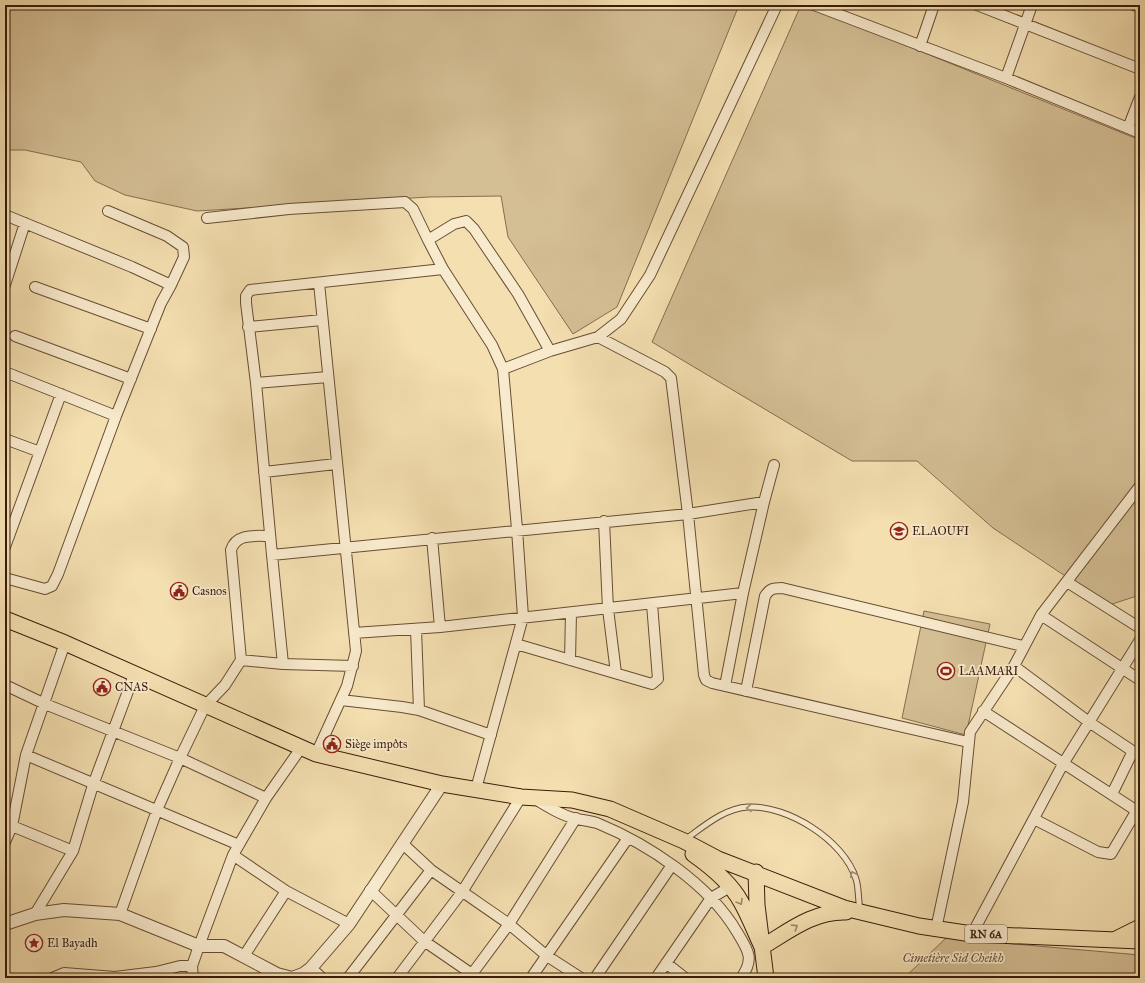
<svg xmlns="http://www.w3.org/2000/svg" width="1145" height="983" viewBox="0 0 1145 983" font-family="'IM FELL Great Primer',serif">
	<style>
		.green { fill: #d4be94; stroke: #866d50 }
		.lines { fill: none; stroke-linecap: round; stroke-linejoin: round }
		.service-casing { stroke: #684d34; stroke-width: 7 }
		.minor-casing { stroke: #684d34; stroke-width: 12 }
		.tertiary-casing { stroke: #684d34; stroke-width: 14 }
		.primary-casing { stroke: #391c0b; stroke-width: 17 }
		.service { stroke: #f8eacc; stroke-width: 5 }
		.minor { stroke: #f8eacc; stroke-width: 10 }
		.tertiary { stroke: #f8eacc; stroke-width: 12 }
		.primary { stroke: #f4dfb0; stroke-width: 15 }
		.oneway { stroke: #a28d75 }
		.oneway2 { stroke: #a08766 }
		.labels { text-anchor: middle; dominant-baseline: central; stroke-width: 3.5; stroke-linejoin: round; paint-order: stroke }
		.shield { fill: #f8eacc; stroke: #725a45; stroke-width: 1 }
		.shield-label { font-size: 11px; font-weight: bold; fill: #391c0b }
		.poi-label { font-size: 12px; fill: #391c0b; stroke: #f8eacc; text-anchor: start }
		.park-label { font-size: 12px; font-style: italic; fill: #684d34; stroke: #f8eacc }
	</style>
	<rect width="100%" height="100%" fill="#f4dfb0"/>
	<filter id="stains"><feTurbulence type="fractalNoise" baseFrequency=".005" numOctaves="4"/><feColorMatrix values="0 0 0 0 .2 0 0 0 0 .09 0 0 0 0 .02 0 0 0 .5 -.17"/></filter>
	<radialGradient id="worn" r=".72"><stop offset=".6" stop-color="#630" stop-opacity="0"/><stop offset="1" stop-color="#630" stop-opacity=".3"/></radialGradient>
	<path class="green" d="M5 5H739L617 307 573 334 508 237 501 196 429 197 197 211 125 195 95 181 81 162 25 150H5Z
		M801 5H806L1140 140V595L1109 605 993 528 917 461H852L652 342Z
		M924 611 990 624 966 735 902 718Z
		M946 938 1140 955V978H904Z"/>
	<g class="lines">
		<defs>
			<path id="service" d="M686 839C704 826 725 808 748 807 787 805 844 840 856 879 859 888 858 900 860 910"/>
			<path id="minor" d="M814 5 1006 78 1140 133
				M977 5 1140 69
				M1134 5 1140 7
				M920 46 934 5
				M1006 78 1032 5
				M1128 128 1140 97
				M108 211 167 236 183 247 184 257 171 285
				M5 215 132 267 171 285 161 303 116 416 58 574 52 586 45 589 5 578
				M207 218 289 209 405 202 413 209 428 240
				M443 269 428 240 454 224 466 221 474 229 518 294 550 351
				M5 285 25 223
				M35 287 151 329
				M248 327 322 320
				M15 336 131 379
				M598 337 665 372 671 378 688 514 704 675 706 680 712 683 968 742
				M5 372 116 416
				M256 383 328 377
				M5 439 40 452
				M264 472 336 464
				M764 502 774 465
				M604 521 608 609 616 673
				M270 536C256 536 236 533 231 550L241 660 283 664 353 666
				M432 538 440 627
				M5 547 61 394
				M272 555 283 664
				M1067 582 1140 628
				M1041 615 1140 680
				M354 633 440 627 743 593 764 502 688 514 272 555 256 383 246 303V296L250 290 443 269 492 345 503 369
				M516 644 652 684 658 679 652 604
				M570 660 571 613
				M1014 666 1089 722 1140 756
				M5 685 45 704 180 758 266 798
				M725 686 743 593
				M746 691 765 596C769 589 773 588 782 588L1023 646
				M341 700 402 707 419 710 416 629
				M419 710 491 735
				M983 711 1140 813
				M316 754 347 686 356 651 319 283
				M26 755 239 845
				M476 789 523 617 517 529 503 369 550 351 598 337 621 319 650 275 777 5
				M1112 794 1133 751
				M535 799C548 807 561 815 576 819 583 820 590 821 597 823 648 844 709 884 737 932 748 950 755 959 741 978
				M1034 819 1098 852 1111 854 1137 810
				M12 826 73 851
				M5 842 12 826 26 755 65 643
				M233 855 286 891 349 924
				M431 870 509 924 547 956 581 978
				M370 890 424 941 472 974
				M35 914 73 851 93 785 134 675
				M120 914 157 810 180 758 205 706 225 685 241 660
				M936 929 963 802 970 732 1014 666 1041 615 1140 486
				M972 934 1063 764 1140 640
				M244 956 286 891
				M666 963 685 978
				M311 968 322 978
				M52 978 64 973 115 977 156 972 180 966H192
				M193 978 192 966 199 946 233 855 266 798 301 748
				M348 978 431 870 402 843
				M397 978 462 892 521 797
				M469 978 509 924 576 818
				M531 978 628 838
				M595 978 672 865
				M656 978 711 898 730 887"/>
			<path id="tertiary" d="M5 924 35 914 64 910 120 914 199 946H224L277 974 292 978 303 974 311 968 349 924 442 784"/>
			<path id="primary" d="M5 619 65 643 316 754 442 784 521 797 572 800 610 809 684 841 718 859 844 908 919 926 972 934 1140 941
				M693 854C710 866 731 883 741 902 749 916 755 932 762 947
				M756 872 757 905 766 978
				M1116 939 1140 927
				M762 947C789 931 813 911 846 912"/>
		</defs>
		<use href="#service" class="service-casing"/>
		<use href="#minor" class="minor-casing"/>
		<use href="#tertiary" class="tertiary-casing"/>
		<use href="#primary" class="primary-casing"/>
		<use href="#service" class="service"/>
		<use href="#minor" class="minor"/>
		<use href="#tertiary" class="tertiary"/>
		<use href="#primary" class="primary"/>
	</g>
	<defs><path id="oneway-chevron" d="M-2-3.5L2.5 0L-2 3.5" fill="none" stroke-width="1.6" stroke-linecap="round" stroke-linejoin="round"/></defs>
	<g class="oneway">
		<use href="#oneway-chevron" transform="translate(749 808) rotate(179)"/>
		<use href="#oneway-chevron" transform="translate(853 874) rotate(-115)"/>
	</g>
	<g class="oneway2">
		<use href="#oneway-chevron" transform="translate(740 902) rotate(59)"/>
		<use href="#oneway-chevron" transform="translate(795 927) rotate(-33)"/>
	</g>
	<defs>
		<symbol id="school-ring" viewBox="-11 -11 22 22"><circle r="9.5" fill="#f8eacc" stroke="#8f2418" stroke-width="1.5"/><path d="M0-5L7-2L0 1L-7-2ZM-4 1L0 2.5L4 1V4Q0 6-4 4Z" fill="#8f2418"/></symbol>
		<symbol id="civic-ring" viewBox="-11 -11 22 22"><circle r="9.5" fill="#f8eacc" stroke="#8f2418" stroke-width="1.5"/><path d="M-.6-6.5H3V-4.5H.6V-3L4-1V1h2V6H-6V1h2V-1L-.6-3ZM-1.2 2.5V6h2.4V2.5Z" fill="#8f2418"/></symbol>
		<symbol id="stadium-ring" viewBox="-11 -11 22 22"><circle r="9.5" fill="#f8eacc" stroke="#8f2418" stroke-width="1.5"/><path d="M0-5a6.5 5 0 1 0 0 10a6.5 5 0 1 0 0-10ZM-3.5-1.8h7v3.6h-7Z" fill="#8f2418"/></symbol>
		<symbol id="sight-ring" viewBox="-11 -11 22 22"><circle r="9.5" fill="#f8eacc" stroke="#8f2418" stroke-width="1.5"/><path d="M0-6L1.8-2.2L6-1.7L2.9 1.2L3.7 5.4L0 3.3L-3.7 5.4L-2.9 1.2L-6-1.7L-1.8-2.2Z" fill="#8f2418"/></symbol>
	</defs>
	<g fill-rule="evenodd">
		<use href="#school-ring" x="889" y="521" width="20" height="20"/>
		<use href="#civic-ring" x="169" y="581" width="20" height="20"/>
		<use href="#stadium-ring" x="936" y="661" width="20" height="20"/>
		<use href="#civic-ring" x="92" y="677" width="20" height="20"/>
		<use href="#civic-ring" x="322" y="734" width="20" height="20"/>
		<use href="#sight-ring" x="24" y="933" width="20" height="20"/>
	</g>
	<g class="labels">
		<rect class="shield" x="965" y="925" width="42" height="18" rx="3"/>
		<g class="shield-label">
			<text x="986" y="934">RN 6A</text>
		</g>
		<g class="poi-label">
			<text x="912" y="531">ELAOUFI</text>
			<text x="192" y="591">Casnos</text>
			<text x="959" y="671">LAAMARI</text>
			<text x="115" y="687">CNAS</text>
			<text x="345" y="744">Siège impôts</text>
			<text x="47" y="943">El Bayadh</text>
		</g>
		<g class="park-label">
			<text x="953" y="958">Cimetière Sid Cheikh</text>
		</g>
	</g>
	<rect width="1145" height="983" fill="none" stroke="#f4dfb0" stroke-width="20"/>
	<rect x="6" y="6" width="1133" height="971" fill="none" stroke="#391c0b" stroke-width="2"/>
	<rect x="10" y="10" width="1125" height="963" fill="none" stroke="#391c0b"/>
	<rect width="100%" height="100%" filter="url(#stains)"/>
	<rect width="100%" height="100%" fill="url(#worn)"/>
</svg>
